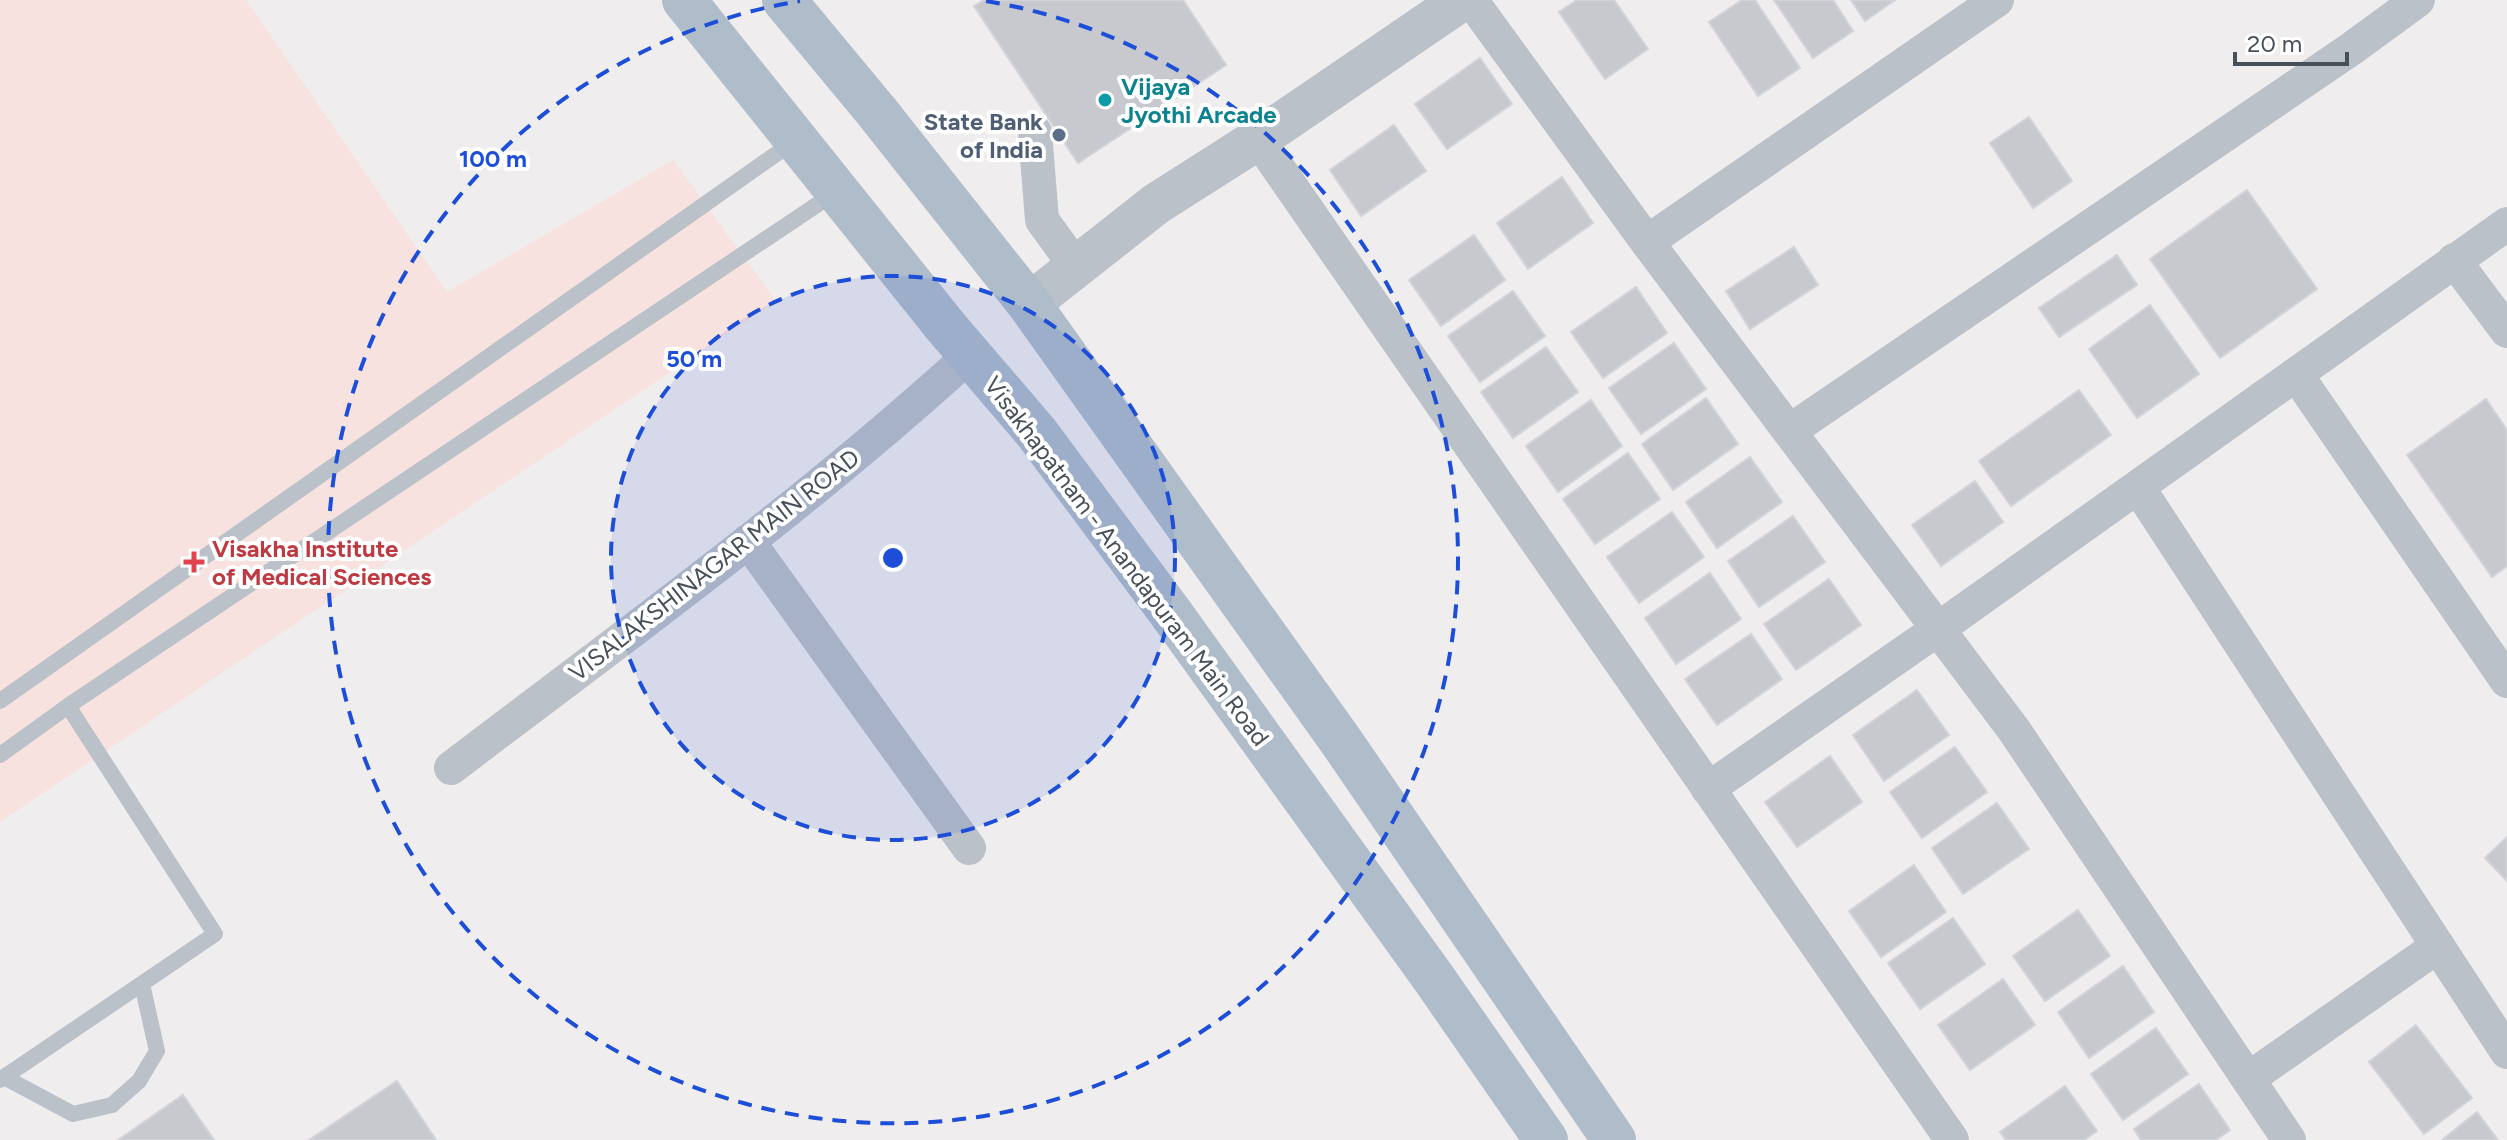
<svg xmlns="http://www.w3.org/2000/svg" width="2507" height="1140" viewBox="0 0 2507 1140" font-family="Figtree,sans-serif">
	<style>
		.medical { fill: #f8e2df }
		.building { fill: #c7c9cf; stroke: #d2d3d8; stroke-width: 2 }
		.lines { fill: none; stroke-linecap: round; stroke-linejoin: round }
		.service { stroke: #bac1c8; stroke-width: 16 }
		.minor { stroke: #bac1c8; stroke-width: 34 }
		.tertiary { stroke: #bac1c8; stroke-width: 42 }
		.primary { stroke: #afbcc9; stroke-width: 44 }
		.ring { fill: none; stroke: #1d4ed8; stroke-width: 4; stroke-dasharray: 14 10 }
		.culture-dot { fill: #0f9aa8; stroke: #fff; stroke-width: 3 }
		.service-dot { fill: #5c6f8a; stroke: #fff; stroke-width: 3 }
		.health-dot { fill: #e0444e; stroke: #fff; stroke-width: 3 }
		.labels { text-anchor: middle; dominant-baseline: central; stroke-width: 8; stroke-linejoin: round; paint-order: stroke }
		.culture-label { font-size: 24px; font-weight: bold; fill: #0d838f; stroke: #fff; text-anchor: start }
		.service-label { font-size: 24px; font-weight: bold; fill: #4e5e75; stroke: #fff; text-anchor: end }
		.health-label { font-size: 24px; font-weight: bold; fill: #be3a42; stroke: #fff; text-anchor: start }
		.street-label { font-size: 24px; fill: #475058; stroke: #fff }
		.centre { fill: #1d4ed8; stroke: #fff; stroke-width: 4 }
		.ring-label { font-size: 24px; text-anchor: middle; font-weight: bold; fill: #1d4ed8; stroke: #fff; stroke-width: 8; stroke-linejoin: round; paint-order: stroke }
	</style>
	<rect width="100%" height="100%" fill="#efeded"/>
	<path class="medical" d="M0 0H246L447 292 673 160 776 301 0 822Z"/>
	<path class="building" d="M984 0H1183L1226 65 1078 163 974 6Z
		M1577 0H1614L1648 49 1605 79 1559 12Z
		M1742 0H1755L1800 68 1758 96 1709 22Z
		M1774 0H1833L1853 31 1813 58Z
		M1851 0H1895L1865 21Z
		M1480 58 1512 104 1447 149 1415 104Z
		M2029 117 2072 181 2033 208 1990 143Z
		M1394 125 1426 171 1361 216 1330 170Z
		M1562 177 1593 223 1528 269 1497 223Z
		M2247 190 2317 289 2220 358 2150 259Z
		M1474 235 1505 280 1441 326 1409 280Z
		M1794 247 1818 285 1750 329 1726 291Z
		M2117 255 2137 285 2059 337 2039 308Z
		M1636 287 1667 333 1603 378 1571 332Z
		M1513 291 1545 336 1480 382 1448 336Z
		M2150 305 2199 374 2137 418 2089 349Z
		M1674 343 1706 389 1641 434 1609 388Z
		M1546 347 1578 392 1513 438 1481 392Z
		M2079 390 2111 435 2011 506 1979 461Z
		M1706 398 1738 444 1673 490 1642 444Z
		M2486 399 2507 430V566L2492 577 2407 455Z
		M1591 400 1622 446 1558 492 1526 446Z
		M1628 453 1660 499 1595 544 1563 499Z
		M1750 457 1782 502 1717 548 1686 502Z
		M1975 481 2003 522 1941 566 1912 525Z
		M1672 512 1704 557 1639 603 1607 557Z
		M1793 516 1825 562 1759 607 1728 561Z
		M1710 573 1741 619 1676 664 1645 618Z
		M1829 579 1861 625 1796 670 1764 624Z
		M1751 634 1782 679 1717 725 1685 679Z
		M1917 690 1949 735 1884 781 1853 735Z
		M1955 747 1987 792 1922 838 1890 792Z
		M1830 756 1862 802 1797 847 1765 802Z
		M1997 803 2029 849 1963 894 1932 848Z
		M2507 837V881L2485 858Z
		M1914 865 1946 912 1881 957 1849 911Z
		M2078 910 2110 956 2045 1001 2013 956Z
		M1953 918 1985 964 1920 1009 1888 963Z
		M2123 966 2154 1012 2089 1058 2058 1012Z
		M2003 979 2035 1025 1970 1070 1938 1025Z
		M2416 1025 2472 1098 2424 1134 2369 1062Z
		M2156 1028 2188 1074 2123 1120 2091 1074Z
		M397 1081 436 1140H309Z
		M2199 1084 2230 1130 2216 1140H2141L2134 1129Z
		M2065 1086 2097 1131 2084 1140H2006L2000 1132Z
		M183 1095 214 1140H118Z
		M2477 1112 2498 1140H2442Z"/>
	<g class="lines">
		<path class="service" d="M0 701 796 140
			M0 755 68 706 836 192
			M4 1077 73 1114 112 1105 139 1081 157 1051 142 984
			M0 1080 215 934 68 706"/>
		<path class="minor" d="M1471 0 1647 242 2014 730 2289 1140
			M1035 132 1042 220 1076 267
			M1258 139 1952 1140
			M1647 242 1997 0
			M2454 260 2507 331
			M2296 374 2507 681
			M1791 430 2351 49 2418 0
			M2138 487 2507 1052
			M748 541 969 848
			M451 768C627 634 807 504 970 355
			M1708 789 1938 629 2507 224
			M2248 1079 2438 946"/>
		<path class="tertiary" d="M1029 304 1156 204 1258 139 1462 0"/>
		<path class="primary" d="M684 0 946 327 1036 432 1170 612 1435 980 1546 1140
			M784 0 877 112 1029 304 1343 744 1614 1140"/>
	</g>
	<circle cx="893" cy="558" r="282" fill="#1d4ed8" fill-opacity=".12"/>
	<g class="ring">
		<circle cx="893" cy="558" r="282"/>
		<path d="M986 1A565 565 0 1 1 800 1"/>
	</g>
	<circle class="culture-dot" cx="1105" cy="100" r="8"/>
	<circle class="service-dot" cx="1059" cy="135" r="8"/>
	<path class="health-dot" d="M190 550h8v8h8v8h-8v8h-8v-8h-8v-8h8z"/>
	<g class="labels">
		<g class="culture-label">
			<text x="1121" y="86">Vijaya<tspan x="1121" dy="28">Jyothi Arcade</tspan></text>
		</g>
		<g class="service-label">
			<text x="1043" y="121">State Bank<tspan x="1043" dy="28">of India</tspan></text>
		</g>
		<g class="health-label">
			<text x="212" y="548">Visakha Institute<tspan x="212" dy="28">of Medical Sciences</tspan></text>
		</g>
		<g class="street-label">
			<text transform="translate(1127 561) rotate(53)">Visakhapatnam - Anandapuram Main Road</text>
			<text transform="translate(714 565) rotate(-38)">VISALAKSHINAGAR MAIN ROAD</text>
		</g>
	</g>
	<circle cx="893" cy="558" r="12" class="centre"/>
	<g class="ring-label">
		<text x="493" y="167">100 m</text>
		<text x="694" y="367">50 m</text>
	</g>
	<path d="M2235 52v12h112v-12" fill="none" stroke="#475058" stroke-width="4"/>
	<text x="2247" y="52" font-size="24" fill="#475058" stroke="#ffffff" stroke-width="6" paint-order="stroke">20 m</text>
</svg>
